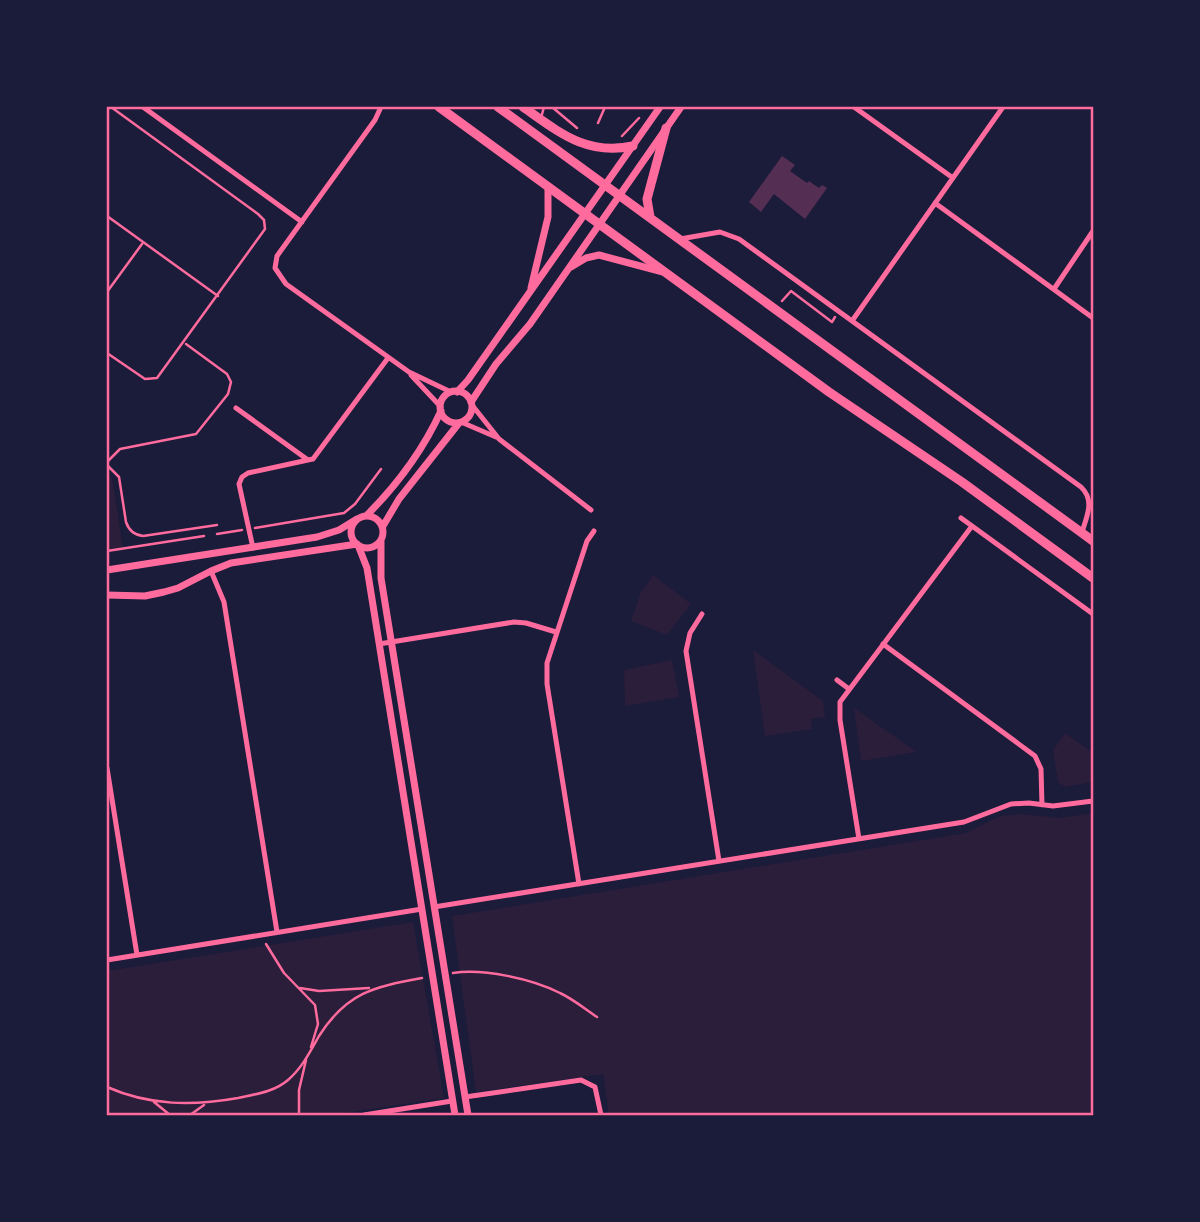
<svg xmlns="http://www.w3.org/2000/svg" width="1200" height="1222" viewBox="0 0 1200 1222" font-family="'PT Sans Narrow',sans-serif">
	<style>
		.green { fill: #2a1e3b }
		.building { fill: #542f53 }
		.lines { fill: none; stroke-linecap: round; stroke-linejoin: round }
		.path { stroke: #ff6b9d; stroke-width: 2.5 }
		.service { stroke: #ff6b9d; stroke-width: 2.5 }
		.minor { stroke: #ff6b9d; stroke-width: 5 }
		.tertiary { stroke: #ff6b9d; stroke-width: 7 }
		.primary { stroke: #ff6b9d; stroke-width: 9 }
		.neatline { fill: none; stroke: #ff6b9d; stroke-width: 2.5 }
	</style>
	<rect width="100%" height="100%" fill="#1b1b3a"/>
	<path class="green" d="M107 474 112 478 123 548 107 552Z
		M653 575 691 604 667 635 631 621 641 592Z
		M753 650 823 701 825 717 811 719 812 729 765 736Z
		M672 660 679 697 625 706 624 670Z
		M854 708 917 752 861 761Z
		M1065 733 1093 753V782L1065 787 1058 782 1053 750Z
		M1093 813V1115H609L603 1074 476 1092 452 916 966 833 1000 816 1021 814 1059 818Z
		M413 922 444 1098 332 1115H107V971Z"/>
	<path class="building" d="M782 156 795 165 790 171 807 183 809 181 819 188 822 185 827 188 805 219 774 194 761 212 749 202Z"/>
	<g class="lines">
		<path class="path" d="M552 107 577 128
			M622 136 639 118
			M782 301 791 291 832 322 835 317
			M255 528 344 513 355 504 381 469
			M217 534 242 530
			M107 551 204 536
			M266 944 284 973 315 1005 318 1024 311 1047
			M453 973C483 968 532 979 560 993 573 999 585 1009 597 1017
			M300 988 319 991 369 988
			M107 1087C150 1106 193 1106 238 1098 256 1094 274 1092 288 1080 302 1068 310 1052 319 1036 347 992 374 987 422 978
			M154 1102 170 1115
			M190 1115 204 1105
			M299 1115V1090L306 1060"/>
		<path class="service" d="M541 118 544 107
			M598 123 605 107
			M107 216 218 296
			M107 292 142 244
			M107 353 145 379 157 378 265 229 264 220 258 214 111 107
			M107 462 120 449 196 434 228 394 231 382 227 374 186 344
			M107 465 119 477 126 522C129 531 134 535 143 536L217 525"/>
		<path class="minor" d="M143 107 302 222
			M381 107 375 120 277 256 275 268 286 284 409 372 451 392
			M854 107 953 178
			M935 203 1093 318
			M680 239 720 232 739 239 1081 487C1095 500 1087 516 1082 532
			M1054 289 1093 231
			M852 321 1003 107
			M411 375 441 407
			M472 405 499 439 591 510
			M236 408 308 460 313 459 388 358
			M461 422 496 437
			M961 518 1093 614
			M253 548 239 484 242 477 248 473 308 460
			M211 571 224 602 277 932
			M702 614 690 633 686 651 719 861
			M379 644 514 622 526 623 556 632
			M883 644 1035 756 1041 769 1042 805
			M837 680 849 689
			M107 768 137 955
			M859 839 840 720V702L972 526
			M579 884 547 684V663L587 541 594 531
			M434 907 964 822 1011 804 1029 803 1053 806 1093 801
			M107 960 422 909
			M465 1097 581 1080 595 1087 601 1115
			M364 1115 452 1101"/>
		<path class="tertiary" d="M571 267 586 258 599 255 663 272
			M531 288 548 217V186
			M440 407a16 16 0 1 1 32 0a16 16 0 1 1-32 0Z
			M457 392 468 380 660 107
			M471 402 496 364 530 324 681 107
			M367 515C397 485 423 450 441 411
			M351 532a16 16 0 1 1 32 0a16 16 0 1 1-32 0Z
			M383 526 399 499 459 423
			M381 541V578L468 1115
			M358 545 367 568 455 1115
			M107 570 317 537 339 530 357 519
			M107 595 145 596 164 592 178 588 211 571 231 563 357 544"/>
		<path class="primary" d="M439 107 829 392 962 482 1093 578
			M498 107 1093 541
			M523 107C559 132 586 156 633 146
			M650 217 647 199 666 128"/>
	</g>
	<rect width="1200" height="1222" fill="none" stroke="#1b1b3a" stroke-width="217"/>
	<rect x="108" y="108" width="984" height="1006" class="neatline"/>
</svg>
